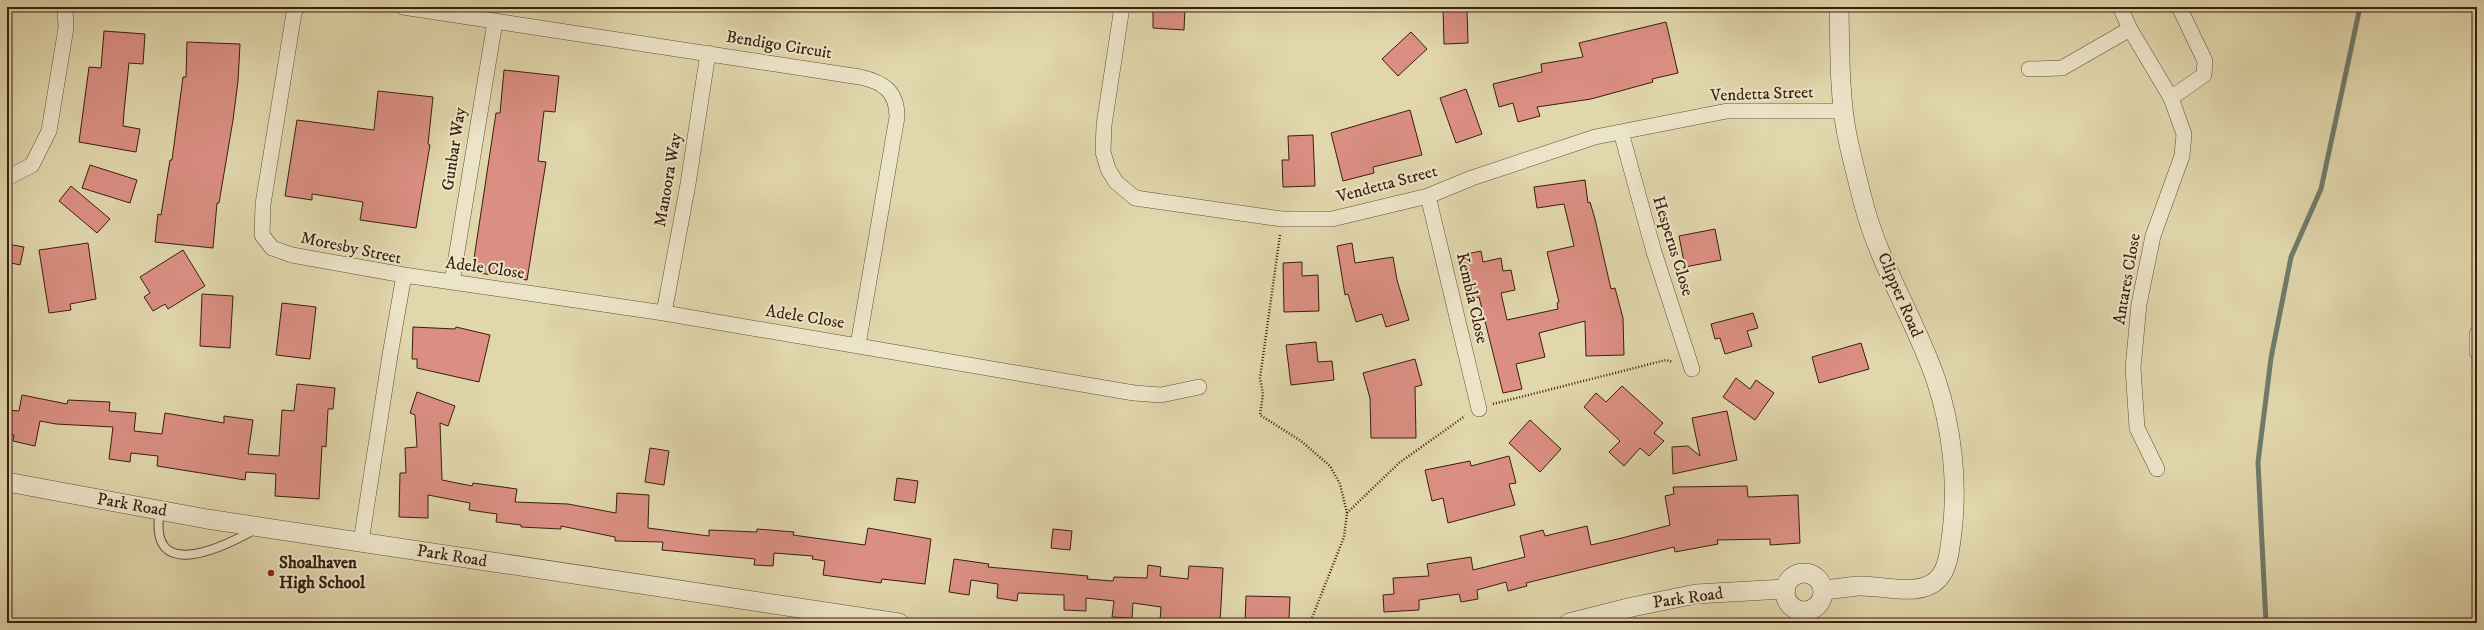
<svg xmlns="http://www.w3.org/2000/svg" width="2484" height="630" viewBox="0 0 2484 630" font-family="'IM FELL DW Pica',serif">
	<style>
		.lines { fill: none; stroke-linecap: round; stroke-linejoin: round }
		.stream { stroke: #707b6b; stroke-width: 5 }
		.building { fill: #db8f83; stroke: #391e0d }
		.service-casing { stroke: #634c35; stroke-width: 10 }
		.minor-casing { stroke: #634c35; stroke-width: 16 }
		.tertiary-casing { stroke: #634c35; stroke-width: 20 }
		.path { stroke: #391e0d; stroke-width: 2.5; stroke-dasharray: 1 2; stroke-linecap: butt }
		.service { stroke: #ece4c9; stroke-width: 8 }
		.minor { stroke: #ece4c9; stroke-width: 15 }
		.tertiary { stroke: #ece4c9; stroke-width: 19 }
		.poi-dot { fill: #8f2418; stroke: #ece4c9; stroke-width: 1.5 }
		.labels { text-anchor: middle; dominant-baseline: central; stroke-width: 4; stroke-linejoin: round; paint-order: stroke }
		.street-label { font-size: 17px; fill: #391e0d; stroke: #ece4c9 }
		.poi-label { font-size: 17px; font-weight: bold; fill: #391e0d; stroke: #ece4c9; text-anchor: start }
	</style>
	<rect width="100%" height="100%" fill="#e1d6ac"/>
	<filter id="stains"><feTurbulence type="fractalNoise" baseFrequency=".005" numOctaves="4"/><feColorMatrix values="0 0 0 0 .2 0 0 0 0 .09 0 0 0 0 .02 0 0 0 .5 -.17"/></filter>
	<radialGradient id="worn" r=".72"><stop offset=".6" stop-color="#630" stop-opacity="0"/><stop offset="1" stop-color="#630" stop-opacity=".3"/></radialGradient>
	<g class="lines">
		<path class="stream" d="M2266 623 2258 462 2271 358 2291 257 2321 189 2360 7"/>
	</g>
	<path class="building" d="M1153 7H1185L1184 30 1153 28Z
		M1443 9H1467L1468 43 1444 44Z
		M1666 22 1678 73 1652 79 1653 82 1591 99 1537 107 1540 116 1518 122 1513 103 1499 107 1493 84 1542 72 1541 64 1583 57 1579 43Z
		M104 31 145 34 143 64 129 63 124 112 123 126 140 129 136 152 79 142 89 67 101 68Z
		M1411 32 1427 49 1398 76 1382 59Z
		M187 42 240 44 238 81 233 120 219 203H217L213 248 155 242 158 214 161 215 170 160H172L183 77H186Z
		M504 70 559 76 555 112 544 111 538 161 546 162 527 280 472 272 496 113H500Z
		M1466 89 1482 134 1456 143 1440 98Z
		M378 91 433 97 428 144 430 145 416 228 360 220 363 202 312 194V200L285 196 297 120 374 130Z
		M1410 110 1422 155 1373 167 1374 173 1343 181 1331 133Z
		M1313 135 1315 186 1283 187 1282 160H1289L1288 136Z
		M90 165 137 180 130 203 82 188Z
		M1585 180 1588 203 1590 202 1595 219 1611 289 1615 288 1623 318 1624 355 1586 356 1585 321 1539 333 1545 357 1516 364 1522 389 1503 393 1479 297 1471 299 1462 255 1481 251 1483 262 1501 258 1503 271 1511 270 1515 290 1501 293 1507 320 1558 309 1557 303 1559 302 1547 252 1574 246 1564 204 1537 208 1534 187Z
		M71 186 110 219 97 233 59 201Z
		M1715 229 1721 260 1685 267 1679 236Z
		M88 243 96 299 70 304 71 310 49 313 39 250Z
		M1352 243 1355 263 1393 257 1397 280 1409 320 1386 327 1382 314 1356 322 1348 294 1345 295 1337 246Z
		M7 244 24 247 20 265 7 262Z
		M183 250 205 286 168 309 165 304 153 311 144 297 150 293 140 277Z
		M1302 262V276L1318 275 1319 311 1284 312 1283 263Z
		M202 294 233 296 230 348 200 346Z
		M282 303 316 307 310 359 276 355Z
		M1753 313 1758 328 1747 331 1752 346 1725 354 1720 338 1715 339 1711 324Z
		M413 327 455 329 456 327 490 335 479 382 417 368V359H412Z
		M1316 342 1318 362 1332 361 1334 380 1291 385 1286 345Z
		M1861 343 1869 369 1819 383 1812 357Z
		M1415 359 1422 385 1415 387 1416 438H1371L1370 398 1363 373Z
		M1736 378 1750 389 1756 380 1774 393 1755 420 1723 397Z
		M297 384 335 388 333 409H328L326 447 322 446 319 499 275 496 276 474 246 472 245 480 157 466 158 456 131 453 130 462 109 459 113 427 56 424 40 421 35 446 13 441 14 435 7 434V410L19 411 22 395 67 404 68 400 110 402 109 411 136 413 134 431 162 434 165 413 224 423V416L253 420 248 454 279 456 282 410 294 411Z
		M1622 386 1663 423 1654 433 1664 441 1649 456 1640 448 1624 466 1609 452 1620 441 1584 407 1596 393 1606 402Z
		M417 392 455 406 448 426 440 423 442 480 472 486 473 483 517 489 515 502 568 504 616 513 617 493 649 495 648 528 709 536V530L757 532V529L794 532 793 535 865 545 868 528 931 539 925 584 882 579 881 583 823 575 825 561 812 559 813 556 774 553 773 566 754 565 755 559 662 550 663 542 615 541V537L561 526V529L521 527V525L496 522 497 514 469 510 470 503 428 495V518L399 517 400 473H406L405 448 417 447 415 415 410 413Z
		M1727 411 1737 460 1673 474 1672 447 1688 446 1700 456 1692 418Z
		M1530 420 1561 449 1540 472 1509 443Z
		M650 448 669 451 664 485 645 482Z
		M1509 456 1516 483 1509 484 1515 505 1448 523 1443 498 1432 501 1425 470 1470 461 1471 466Z
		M897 478 918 481 915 503 894 500Z
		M1747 486 1748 497 1798 495 1800 543 1770 545V539L1717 540 1718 544 1675 552 1674 547 1526 583 1527 586 1508 591 1506 582 1477 590 1478 599 1461 602 1459 594 1419 600V610L1384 612 1383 595 1394 594 1393 578 1429 576 1427 564 1471 557 1473 570 1525 557 1520 536 1543 530 1545 536 1587 526 1591 545 1622 538 1670 525 1665 496 1674 494 1673 487Z
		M1053 529 1072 531 1070 550 1051 548Z
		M954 559 989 564 988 567 1088 576 1087 579 1113 581 1114 577 1147 578 1148 565 1161 567 1160 576 1188 579 1189 566 1223 568 1220 623 1160 620 1161 607 1133 603 1132 618 1112 617 1114 601 1086 598V611L1064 610V595L1018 593 1017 601 997 598 998 584 971 580 969 595 949 592Z
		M1246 596 1290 597 1289 619H1265V623H1245Z"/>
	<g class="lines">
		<defs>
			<path id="service" d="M160 510C147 583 220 549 254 530"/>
			<path id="minor" d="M297 7 294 13 263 204 262 235 272 248 292 255 404 275 390 355 361 542
				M403 7 860 77C884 82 897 92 897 117L858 345
				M1122 7 1104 125 1103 152 1108 169 1116 182 1135 198 1282 219H1332L1428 196 1472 178 1595 137 1727 111H1844
				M2120 7 2130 29 2171 98 2184 134 2182 156 2153 236 2139 304 2133 368 2137 428 2157 469
				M2029 69 2062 68 2130 29
				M2171 98 2204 75 2205 61 2179 7
				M1621 132 1654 252 1692 369
				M7 178 32 165 49 131 66 28 65 7
				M1428 196 1479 409
				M404 275 664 313 1134 393 1161 395 1199 387
				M452 282 495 22
				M664 313 688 184 708 53
				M2477 334V352"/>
			<path id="tertiary" d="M7 482 207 519 899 623
				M1785 592a19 19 0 1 1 38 0a19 19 0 1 1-38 0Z
				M1823 590C1835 589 1847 587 1859 586 1882 585 1920 598 1938 579 1949 568 1950 546 1952 532 1958 482 1952 428 1936 380 1916 321 1880 266 1864 205 1858 182 1852 159 1847 135 1839 94 1840 49 1839 7
				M1569 623 1632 607 1696 594 1786 589"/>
		</defs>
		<use href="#service" class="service-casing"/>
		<use href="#minor" class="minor-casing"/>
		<use href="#tertiary" class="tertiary-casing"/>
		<path class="path" d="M1280 235 1260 378 1263 394 1260 415 1301 441 1330 466 1340 484 1347 513 1344 537 1310 623
			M1493 404 1666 360 1673 362
			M1347 513 1399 463 1465 416"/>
		<use href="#service" class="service"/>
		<use href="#minor" class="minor"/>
		<use href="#tertiary" class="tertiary"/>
	</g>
	<circle class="poi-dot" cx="271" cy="573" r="4"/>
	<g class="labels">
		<g class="street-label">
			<text transform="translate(779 45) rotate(9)">Bendigo Circuit</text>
			<text transform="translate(1762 94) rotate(-2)">Vendetta Street</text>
			<text transform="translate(454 149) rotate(-81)">Gunbar Way</text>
			<text transform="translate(668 180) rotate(-80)">Manoora Way</text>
			<text transform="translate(1387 184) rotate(-15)">Vendetta Street</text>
			<text transform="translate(1673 246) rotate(73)">Hesperus Close</text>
			<text transform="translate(351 248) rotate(12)">Moresby Street</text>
			<text transform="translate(485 268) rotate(8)">Adele Close</text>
			<text transform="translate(2127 279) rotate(-80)">Antares Close</text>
			<text transform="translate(1900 295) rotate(67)">Clipper Road</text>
			<text transform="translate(1472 298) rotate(77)">Kembla Close</text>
			<text transform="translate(805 317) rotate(9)">Adele Close</text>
			<text transform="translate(132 505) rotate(10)">Park Road</text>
			<text transform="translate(452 556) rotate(9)">Park Road</text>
			<text transform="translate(1688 598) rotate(-8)">Park Road</text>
		</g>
		<g class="poi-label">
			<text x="279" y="563">Shoalhaven<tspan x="279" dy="20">High School</tspan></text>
		</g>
	</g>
	<rect width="2484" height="630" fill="none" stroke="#e1d6ac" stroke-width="24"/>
	<rect x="8" y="8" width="2468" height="614" fill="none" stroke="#391e0d" stroke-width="2"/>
	<rect x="12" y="12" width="2460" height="606" fill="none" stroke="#391e0d"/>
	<rect width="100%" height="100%" filter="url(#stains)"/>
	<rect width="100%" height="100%" fill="url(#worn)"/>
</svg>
